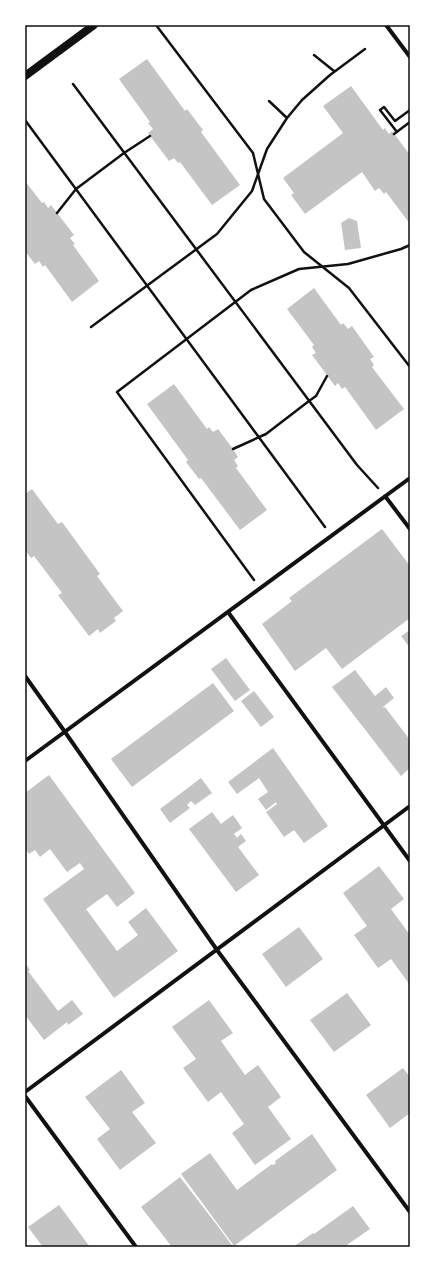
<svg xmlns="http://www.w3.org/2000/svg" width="435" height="1272" viewBox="0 0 435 1272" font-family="'Roboto Serif',serif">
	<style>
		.building { fill: #c4c4c4 }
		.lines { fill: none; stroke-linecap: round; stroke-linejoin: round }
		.path { stroke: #111; stroke-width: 2.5 }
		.minor { stroke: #111; stroke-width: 4 }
		.secondary { stroke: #111; stroke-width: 8 }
		.neatline { fill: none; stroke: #111; stroke-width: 1.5 }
	</style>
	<rect width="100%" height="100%" fill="#fff"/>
	<path class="building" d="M147 59 185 111 187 109 203 130 201 132 240 185 212 205 180 162 178 163 174 158 169 161 148 133 153 129 148 123 150 122 119 79Z
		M351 86 383 130 385 128 389 134 392 131 410 155V224L386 192 384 194 379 188 375 191 362 172 305 214 291 195 294 193 283 178 343 133 323 106Z
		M25 181 42 203 44 202 48 208 51 205 74 235 70 238 75 244 73 245 99 281 72 302 45 265 43 267 39 261 35 264 25 251Z
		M349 218 357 221 361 248 345 250 341 223Z
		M314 288 341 325 343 323 348 329 352 326 374 357 370 359 374 365 372 367 404 409 376 430 345 387 342 389 338 383 335 386 312 355 316 353 312 347 314 345 287 309Z
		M174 384 207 429 209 427 213 432 218 429 233 449 238 457 234 460 238 466 236 468 267 510 240 530 201 478 199 479 186 462 188 460 147 404Z
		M32 489 58 524 62 522 100 574 97 576 123 611 114 618 116 621 100 633 98 629 89 636 58 595 62 593 34 556 31 558 25 550V494Z
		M382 529 410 566V618L342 669 326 648 295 671 262 624 292 601 289 598Z
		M410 630V648L401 636Z
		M226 658 250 690 235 701 211 669Z
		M355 670 375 696 386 687 394 698 383 707 384 708 385 707 410 740V768L401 776 332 687Z
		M213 683 234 711 132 787 111 759Z
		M254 691 274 717 261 727 241 701Z
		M273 748 328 826 304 843 294 830 284 837 266 812 277 804 276 802 266 810 258 799 268 792 259 778 237 794 228 782Z
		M49 775 135 893 117 907 107 894 86 909 117 951 138 935 128 922 146 908 178 951 114 998 43 899 84 869 80 863 67 872 50 849 40 857 35 850 29 854 25 848V793Z
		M201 778 212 793 195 805 191 801 187 805 190 808 170 823 160 809Z
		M212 812 221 824 233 815 242 828 234 834 237 838 241 834 246 841 238 847 259 875 236 892 189 829Z
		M379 866 404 899 391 909 410 935V985L391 959 378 968 354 935 367 926 343 893Z
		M299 927 323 959 286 987 262 954Z
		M25 963 30 970 28 971 58 1011 72 1000 83 1014 68 1025 67 1022 44 1040 25 1015Z
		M347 993 371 1025 334 1052 310 1020Z
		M209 1000 233 1033 221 1041 245 1075 258 1065 281 1097 268 1107 291 1139 255 1165 232 1133 244 1124 221 1092 208 1102 183 1068 196 1059 172 1027Z
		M403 1068 410 1077V1113L390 1128 366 1095Z
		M121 1070 145 1103 132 1112 156 1143 120 1170 97 1139 110 1129 85 1097Z
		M312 1134 337 1170 234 1246 181 1174 210 1153 237 1190 272 1164 273 1165 276 1163 275 1161Z
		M180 1177 220 1229 233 1247H172L141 1207Z
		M59 1205 90 1247H43L28 1227Z
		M353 1206 370 1229 344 1247H293L313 1233 314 1234Z"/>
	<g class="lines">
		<path class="path" d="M156 25 253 153 264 199 304 252 349 288 410 367
			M314 55 334 71
			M73 84 357 465 378 488
			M269 101 287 118
			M25 120 325 527
			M397 132 380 110 384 107 395 121 410 110
			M394 134 410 122
			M57 213 76 189 124 153 150 136
			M91 327 217 234 252 191 267 149 287 118 302 100 330 75 365 49
			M233 449 266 434 309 401 316 396 327 376
			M254 580 117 392 251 290 299 269 348 264 401 249 410 245"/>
		<path class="minor" d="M386 25 410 57
			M385 496 410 529
			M228 612 410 861
			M25 676 65 732 217 950 410 1212
			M25 761 410 478
			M25 1092 410 806
			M25 1096 136 1247"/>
		<path class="secondary" d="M25 76 94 25"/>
	</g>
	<rect width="435" height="1272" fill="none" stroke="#ffffff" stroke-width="52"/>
	<rect x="26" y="26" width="383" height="1220" class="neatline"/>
</svg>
